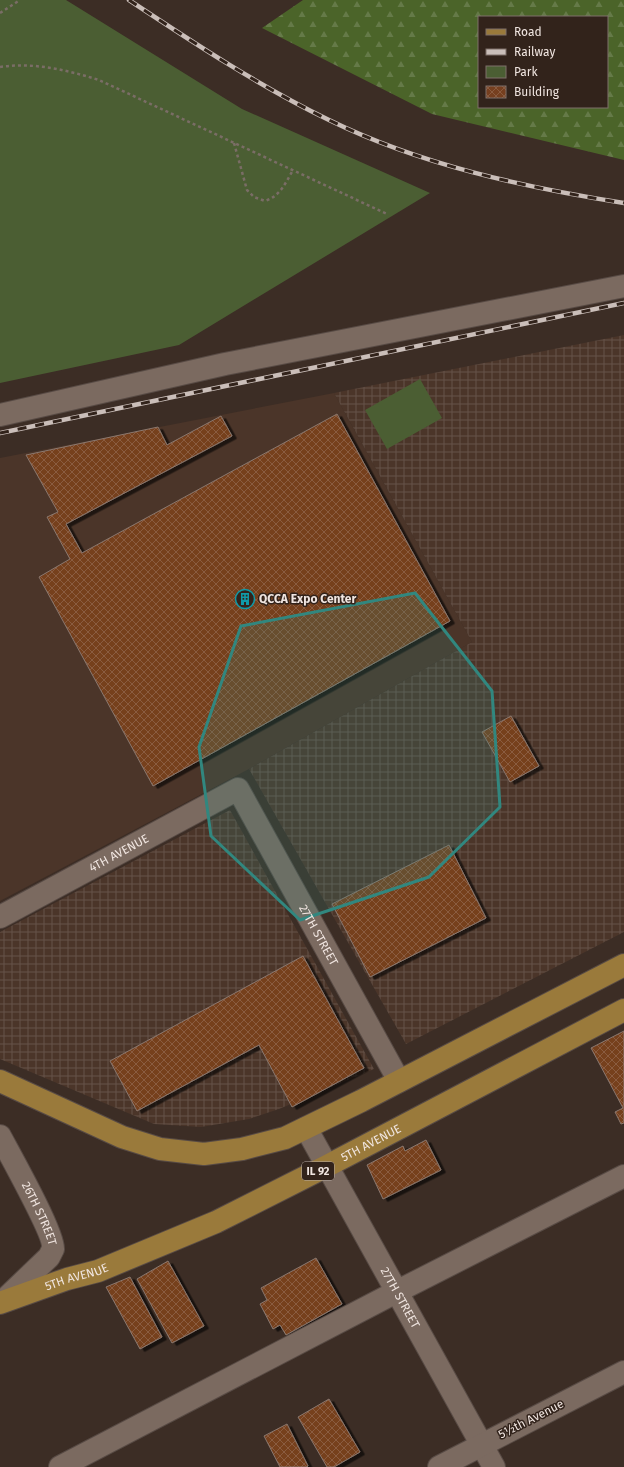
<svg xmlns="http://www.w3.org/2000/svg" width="624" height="1467" viewBox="0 0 624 1467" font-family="'Fira Sans',sans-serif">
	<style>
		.built { fill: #4b3529 }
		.industrial { fill: url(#industrial-grid) }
		.forest { fill: url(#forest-firs); fill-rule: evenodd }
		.park { fill: #4b5e33 }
		.building { fill: url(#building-cross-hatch); stroke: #8a786e; filter: url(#shadow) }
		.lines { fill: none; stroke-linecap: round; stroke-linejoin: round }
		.minor-casing { stroke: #584b45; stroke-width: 24 }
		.major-casing { stroke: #584b45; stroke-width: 24 }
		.path { stroke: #7a6d66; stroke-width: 2.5; stroke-dasharray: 3 3; stroke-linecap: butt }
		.minor { stroke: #7b6a60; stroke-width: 22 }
		.major { stroke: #9a7a3b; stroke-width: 22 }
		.rail-casing { stroke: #cabeb9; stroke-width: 4.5 }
		.rail { stroke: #32231b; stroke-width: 3; stroke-dasharray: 9; stroke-linecap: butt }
		.marked { fill: #31877f; fill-opacity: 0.2; stroke: #31877f; stroke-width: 3; stroke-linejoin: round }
		.labels { text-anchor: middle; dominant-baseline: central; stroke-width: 3; stroke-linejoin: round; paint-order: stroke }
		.shield { fill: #32231b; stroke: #b7aba5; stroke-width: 1 }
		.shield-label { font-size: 11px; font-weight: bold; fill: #f0e5e0 }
		.poi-label { font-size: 12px; font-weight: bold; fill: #f0e5e0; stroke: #32231b; text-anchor: start }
		.street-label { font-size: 12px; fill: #f0e5e0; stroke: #32231b }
	</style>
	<defs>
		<pattern id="industrial-grid" width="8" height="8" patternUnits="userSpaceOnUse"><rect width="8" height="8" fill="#4b3529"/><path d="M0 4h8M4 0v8" fill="none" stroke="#655248"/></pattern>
		<pattern id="forest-firs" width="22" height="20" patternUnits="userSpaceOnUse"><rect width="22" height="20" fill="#4b6429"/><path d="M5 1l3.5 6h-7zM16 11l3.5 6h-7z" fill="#657a48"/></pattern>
		<pattern id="building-cross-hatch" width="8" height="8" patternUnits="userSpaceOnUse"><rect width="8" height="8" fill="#763f1f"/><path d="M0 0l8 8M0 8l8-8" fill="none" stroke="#8a5b3f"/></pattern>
		<filter id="shadow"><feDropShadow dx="4.5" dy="2.5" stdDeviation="0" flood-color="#0009"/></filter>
	</defs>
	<rect width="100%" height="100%" fill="#3c2d25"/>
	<path class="built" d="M334 393 472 642 249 769 0 901V458Z"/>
	<path class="industrial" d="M624 335V932L406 1044 249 769 472 642 334 393Z
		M230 810 374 1069 279 1109 249 1119 201 1127 154 1124 0 1059V932Z"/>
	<path class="forest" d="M303 0H624V160L432 114 262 28ZM479 17H607V107H479Z"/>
	<path class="park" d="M0 0H66L242 109 430 193 179 345 0 383Z
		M420 379 442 418 387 449 365 410Z"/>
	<path class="building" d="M337 414 450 621 153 786 39 577 70 559 47 517 58 512 26 455 158 427 167 445 221 416 232 436 66 524 82 553Z
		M511 716 539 766 510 782 482 732Z
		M449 845 486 918 370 977 332 904Z
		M303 956 364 1068 292 1107 259 1045 137 1111 110 1061Z
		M624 1031V1123L621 1124 615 1112 623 1108 591 1048Z
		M426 1140 441 1170 383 1199 367 1165 403 1146 405 1151Z
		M316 1258 342 1304 286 1335 280 1325 273 1329 260 1304 267 1300 261 1288Z
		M168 1261 204 1326 172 1343 137 1279Z
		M130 1277 162 1337 140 1349 106 1287Z
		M329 1399 360 1452 334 1467H327L298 1417Z
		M287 1424 308 1466 307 1467H280L264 1436Z"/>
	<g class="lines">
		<defs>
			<g id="minor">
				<path d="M0 415 225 364 624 286"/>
				<path id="s1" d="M0 917 238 789 399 1081"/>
				<path id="s2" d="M306 1128 494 1467"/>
				<path id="s3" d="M0 1136C9 1153 55 1235 53 1249 52 1251 50 1255 49 1257L3 1301"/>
				<path d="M60 1467 398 1291 624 1176"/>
				<path d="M439 1467 624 1372"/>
			</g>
			<g id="major">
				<path d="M0 1081 122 1137 160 1149 204 1154 242 1149 285 1138 361 1101 624 965"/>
				<path id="s4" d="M0 1303 67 1279 98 1271 216 1222 327 1166 624 1010"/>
			</g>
		</defs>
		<use href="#minor" class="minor-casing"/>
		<use href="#major" class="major-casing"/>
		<path class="path" d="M0 13 20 0
			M0 67C34 62 67 70 99 80L387 214
			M234 143 247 190 254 197 265 201C280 196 285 184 293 170"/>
		<use href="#minor" class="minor"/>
		<use href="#major" class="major"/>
		<defs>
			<path id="rail" d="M129 0C194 43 259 86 329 120 421 165 523 187 624 203
				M0 433 624 303"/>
		</defs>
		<use href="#rail" class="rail-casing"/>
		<use href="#rail" class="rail"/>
	</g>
	<path class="marked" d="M415 593 492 691 500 807 429 877 300 920 211 836 199 747 241 626Z"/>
	<defs>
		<symbol id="building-ring" viewBox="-11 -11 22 22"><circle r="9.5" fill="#32231b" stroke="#0f9aa8" stroke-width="1.5"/><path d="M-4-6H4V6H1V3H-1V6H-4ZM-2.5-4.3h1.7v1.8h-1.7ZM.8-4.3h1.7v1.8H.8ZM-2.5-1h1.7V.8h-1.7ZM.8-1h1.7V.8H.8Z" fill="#0f9aa8"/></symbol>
	</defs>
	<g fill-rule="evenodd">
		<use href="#building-ring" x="234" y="588" width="22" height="22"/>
	</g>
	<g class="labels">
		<rect class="shield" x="302" y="1162" width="32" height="18" rx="3"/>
		<g class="shield-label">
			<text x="318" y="1171">IL 92</text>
		</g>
		<g class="poi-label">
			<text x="259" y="599">QCCA Expo Center</text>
		</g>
		<g class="street-label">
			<text stroke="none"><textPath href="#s1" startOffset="135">4TH AVENUE</textPath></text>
			<text stroke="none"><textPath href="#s1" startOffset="437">27TH STREET</textPath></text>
			<text stroke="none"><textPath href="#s4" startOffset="405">5TH AVENUE</textPath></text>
			<text stroke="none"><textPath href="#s3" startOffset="87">26TH STREET</textPath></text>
			<text stroke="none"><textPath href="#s4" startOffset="81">5TH AVENUE</textPath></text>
			<text stroke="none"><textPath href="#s2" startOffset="194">27TH STREET</textPath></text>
			<text transform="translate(531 1419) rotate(-27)">5½th Avenue</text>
		</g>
	</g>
	<rect x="478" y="16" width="130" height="92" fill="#32231b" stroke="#7e716a"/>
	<rect x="486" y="29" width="20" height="6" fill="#9a7a3b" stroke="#7e716a"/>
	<text x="514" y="36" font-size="12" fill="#f0e5e0">Road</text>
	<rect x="486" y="49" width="20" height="6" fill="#cabeb9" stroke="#7e716a"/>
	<text x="514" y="56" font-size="12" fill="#f0e5e0">Railway</text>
	<rect x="486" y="66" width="20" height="12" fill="#4b5e33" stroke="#7e716a"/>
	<text x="514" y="76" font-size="12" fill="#f0e5e0">Park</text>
	<rect x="486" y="86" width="20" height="12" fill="url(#building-cross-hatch)" stroke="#7e716a"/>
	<text x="514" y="96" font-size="12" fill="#f0e5e0">Building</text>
</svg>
